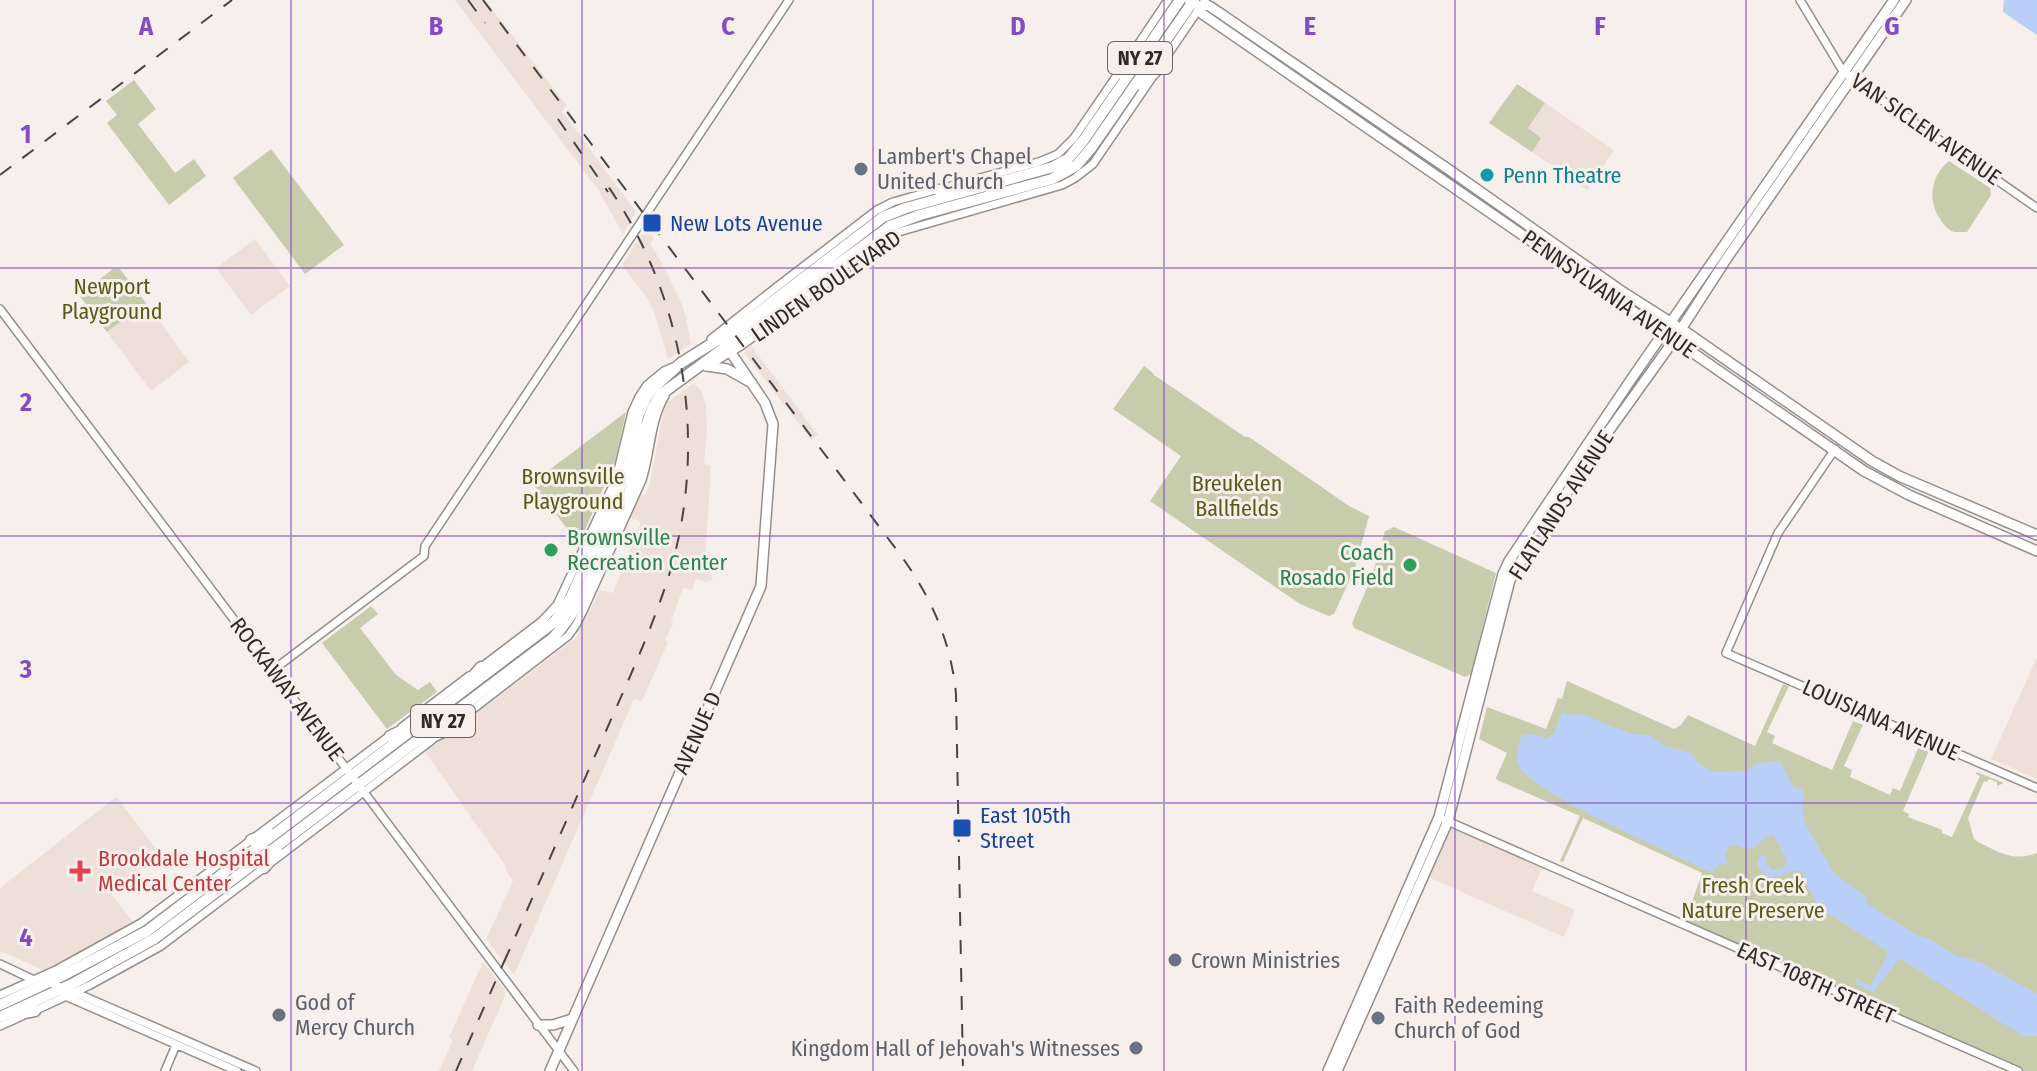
<svg xmlns="http://www.w3.org/2000/svg" width="2037" height="1071" viewBox="0 0 2037 1071" font-family="'Fira Sans Condensed',sans-serif">
	<style>
		.built { fill: #efdfd9 }
		.green { fill: #c7ccac }
		.water { fill: #b9cff7 }
		.lines { fill: none; stroke-linecap: round; stroke-linejoin: round }
		.minor-casing { stroke: #958f8c; stroke-width: 10 }
		.major-casing { stroke: #958f8c; stroke-width: 12 }
		.highway-casing { stroke: #958f8c; stroke-width: 13 }
		.minor { stroke: #fff; stroke-width: 7 }
		.major { stroke: #fff; stroke-width: 9 }
		.highway { stroke: #fff; stroke-width: 10 }
		.rail { stroke: #484443; stroke-width: 2; stroke-dasharray: 14 14; stroke-linecap: butt }
		.grid { fill: none; stroke: #824dc4; stroke-width: 2; stroke-opacity: 0.55 }
		.worship-dot { fill: #6b7280; stroke: #f7efec; stroke-width: 3 }
		.culture-dot { fill: #0f9aa8; stroke: #f7efec; stroke-width: 3 }
		.transit-dot { fill: #1a4fb4; stroke: #f7efec; stroke-width: 3 }
		.leisure-dot { fill: #2e9e5b; stroke: #f7efec; stroke-width: 3 }
		.health-dot { fill: #e0444e; stroke: #f7efec; stroke-width: 3 }
		.labels { text-anchor: middle; dominant-baseline: central; stroke-width: 6; stroke-linejoin: round; paint-order: stroke }
		.shield { fill: #f7efec; stroke: #6a6564; stroke-width: 2 }
		.shield-label { font-size: 20px; font-weight: bold; fill: #2d2a29 }
		.street-label { font-size: 22px; fill: #2d2a29; stroke: #f7efec }
		.worship-label { font-size: 22px; fill: #5b616d; stroke: #f7efec; text-anchor: start }
		.culture-label { font-size: 22px; fill: #0d838f; stroke: #f7efec; text-anchor: start }
		.transit-label { font-size: 22px; fill: #164399; stroke: #f7efec; text-anchor: start }
		.park-label { font-size: 22px; fill: #565c16; stroke: #f7efec }
		.leisure-label { font-size: 22px; fill: #27864d; stroke: #f7efec; text-anchor: start }
		.health-label { font-size: 22px; fill: #be3a42; stroke: #f7efec; text-anchor: start }
		.grid-label { font-size: 26px; text-anchor: middle; font-weight: bold; fill: #824dc4; stroke: #f7efec; stroke-width: 6; stroke-linejoin: round; paint-order: stroke }
	</style>
	<rect width="100%" height="100%" fill="#f7efec"/>
	<path class="built" d="M455 0H485L567 106 562 111 636 212 623 234 599 191Z
		M1545 103 1614 150 1587 190 1532 152 1541 138 1528 129Z
		M646 228 654 239 650 244 662 263 682 304 686 317 691 344 668 359 654 312 647 298 622 265Z
		M255 239 290 286 251 315 216 268Z
		M146 303 189 362 151 391 107 332Z
		M751 346 818 435 811 440 744 352Z
		M694 383 702 392 706 406 707 432 704 464 711 466 705 561 713 580 705 582 696 579 692 590 683 588 671 622 673 624 665 640 668 642 642 701 634 699 514 975 486 939 513 881 507 872 505 865 425 752 575 639 600 590 613 593 641 522 629 517 642 494 645 496 650 483 665 404Z
		M2037 657V779L1991 759Z
		M116 797 160 854 110 892 132 921V924L45 971 0 951V888Z
		M1449 827 1543 867 1532 891 1575 910 1564 937 1428 877Z
		M483 962 505 990V996L472 1071H439L453 1040 449 1037Z"/>
	<path class="green" d="M134 80 156 109 138 124 175 173 194 159 206 176 169 205 107 123 117 115 106 101Z
		M1517 84 1545 103 1528 128 1541 138 1532 152 1489 123Z
		M271 149 344 245 305 274 233 178Z
		M1949 161 1990 188 1991 195 1967 232C1963 232 1958 232 1954 232 1948 230 1943 224 1940 219 1927 199 1931 176 1949 161Z
		M113 269H120L146 303 107 332 79 295Z
		M1144 366 1153 373 1154 375 1245 437H1249L1349 506 1369 516 1355 568 1334 614 1329 616 1300 604 1150 501 1181 456 1113 409Z
		M626 412 615 461 579 544 532 483Z
		M1394 527 1496 573 1471 674 1465 677 1354 628 1352 623 1372 576 1385 531Z
		M371 606 378 614 360 628 396 675 418 690 430 682 437 692 387 729 322 643Z
		M1567 681 1674 729 1681 725 1688 715 1755 746 1783 684 1789 686 1767 732 1775 736 1772 743 1832 770 1853 721 1863 725 1844 766 1852 770 1850 777 1890 795 1893 788 1900 791 1919 746 1929 751 1903 811 1909 814 1908 817C1920 822 1931 825 1942 830V833L1952 837 1980 776 1976 774 1977 772 2004 783 1997 786V782L1989 779 1987 782 1984 781 1968 818 1974 839 1978 842C2003 854 2011 861 2037 853V998L1981 967 1969 962 1955 959 1924 941 1914 938 1864 905V900L1831 875 1800 825 1799 809 1801 794 1789 791 1781 770 1771 764 1742 775H1714L1580 717 1563 721 1557 735 1547 741 1526 736C1515 754 1520 760 1531 775L1712 864 1720 858 1727 845C1750 839 1748 851 1771 831L1775 835 1792 864 1804 871 1817 895 1815 909 1820 914 1830 907 1887 948 2026 1030 2037 1031V1071H2020L1684 925 1702 873 1583 818 1563 862 1560 861 1580 816 1497 780 1496 778 1507 753 1479 739 1487 707 1546 729 1558 698 1562 699Z"/>
	<path class="water" d="M2004 0H2037V35L2003 12Z
		M1562 712 1571 715 1581 714 1632 734 1649 735 1664 745 1693 754 1699 764 1714 772 1747 771C1754 764 1770 758 1781 762L1793 787 1804 790 1803 805 1804 821 1834 873 1867 898V904L1917 935 1927 938 1957 956 1972 959 1983 964 2037 994V1036H2023L1902 960H1898C1892 971 1878 982 1874 992L1858 985 1855 977 1860 982 1870 986 1886 958 1887 951 1831 915 1826 914 1812 922 1810 916 1815 901 1805 882 1802 872C1783 866 1770 892 1757 864L1760 856 1764 855 1768 858 1765 863 1772 870 1783 868 1787 861 1773 835C1758 839 1755 856 1737 845L1729 846 1725 855 1729 865 1720 863 1713 872 1708 871C1672 853 1534 794 1519 766 1514 756 1519 745 1521 736 1531 731 1538 736 1548 739L1551 735 1554 734Z"/>
	<g class="lines">
		<defs>
			<path id="minor" d="M1800 0 1841 68 1856 82 2037 208
				M1129 58 1168 0
				M951 186 1039 162 1058 154 1074 138 1122 68
				M0 309 574 1071
				M711 339 778 286 877 210 893 202 939 189
				M706 367 741 346 895 233 1062 185 1075 178 1093 164 1205 0
				M1835 449 1778 533 1726 653 2037 788
				M479 669 542 621 557 605 616 479 632 412 639 397 647 385 664 371 673 367
				M273 670 424 556 425 546 789 0
				M402 727 469 676
				M442 733 568 636 576 625 583 611 642 480C651 452 650 421 665 396
				M1445 820 2018 1071
				M0 964 34 980
				M47 982 81 995 256 1071
				M0 995 56 970 141 923 392 734
				M63 995 237 1071
				M34 1011 90 985 161 946 432 740
				M0 1026 22 1016
				M165 1071 176 1045"/>
			<path id="major" d="M1189 0 1200 7 1201 13 1864 471 1909 495 2037 551
				M1200 7 1207 5 1211 7 1448 169 1620 290 1686 332 1872 461 1899 476 2037 535
				M707 366 727 369 752 383
				M538 1025H553L572 1019
				M550 1071 761 586 773 424 765 403 723 341
				M1328 1071 1439 817 1503 574 1509 561 1630 381 1894 0
				M1337 1071 1448 821 1510 580 1515 570 1603 439 1674 340 1727 258 1906 0"/>
			<path id="highway" d="M1123 75 1131 55
				M1141 85 1156 71
				M938 190 957 189
				M467 683 481 667
				M390 736 411 726
				M426 740 443 732
				M251 840 269 833
				M264 868 277 851
				M0 1005 62 976 147 931 545 629 555 621 571 597 623 480 628 465 638 416 646 398 651 390 681 363 743 324 883 217 906 208 1053 167 1068 159 1083 141 1180 0
				M14 1015 35 1011
				M0 1017 74 983 154 939 553 638C582 608 595 566 612 529 620 510 631 492 636 472 643 446 644 418 660 395L890 226 920 215 1052 179 1076 166 1092 147 1194 0"/>
		</defs>
		<use href="#minor" class="minor-casing"/>
		<use href="#major" class="major-casing"/>
		<use href="#highway" class="highway-casing"/>
		<use href="#minor" class="minor"/>
		<use href="#major" class="major"/>
		<use href="#highway" class="highway"/>
		<path class="rail" d="M468 0 485 23
			M483 0 902 557C932 599 951 642 956 694L963 1071
			M558 119 608 192
			M0 175 232 0
			M504 962C537 888 569 814 602 740 626 685 652 630 670 572 709 439 684 292 603 179
			M456 1071 507 955"/>
	</g>
	<path class="grid" d="M291 0V1071M582 0V1071M873 0V1071M1164 0V1071M1455 0V1071M1746 0V1071M0 268H2037M0 536H2037M0 803H2037"/>
	<g class="worship-dot">
		<circle cx="861" cy="169" r="8"/>
		<circle cx="1175" cy="960" r="8"/>
		<circle cx="279" cy="1015" r="8"/>
		<circle cx="1378" cy="1018" r="8"/>
		<circle cx="1136" cy="1048" r="8"/>
	</g>
	<circle class="culture-dot" cx="1487" cy="175" r="8"/>
	<g class="transit-dot">
		<rect x="642" y="213" width="20" height="20" rx="4"/>
		<rect x="952" y="818" width="20" height="20" rx="4"/>
	</g>
	<g class="leisure-dot">
		<circle cx="551" cy="550" r="8"/>
		<circle cx="1410" cy="565" r="8"/>
	</g>
	<path class="health-dot" d="M76 859h8v8h8v8h-8v8h-8v-8h-8v-8h8z"/>
	<g class="labels">
		<g class="shield">
			<rect x="1108" y="42" width="64" height="32" rx="6"/>
			<rect x="411" y="705" width="64" height="32" rx="6"/>
		</g>
		<g class="shield-label">
			<text x="1140" y="58">NY 27</text>
			<text x="443" y="721">NY 27</text>
		</g>
		<g class="street-label">
			<text transform="translate(1926 129) rotate(35)">VAN SICLEN AVENUE</text>
			<text transform="translate(826 286) rotate(-35)">LINDEN BOULEVARD</text>
			<text transform="translate(1609 294) rotate(35)">PENNSYLVANIA AVENUE</text>
			<text transform="translate(1561 505) rotate(-57)">FLATLANDS AVENUE</text>
			<text transform="translate(287 689) rotate(53)">ROCKAWAY AVENUE</text>
			<text transform="translate(1881 720) rotate(24)">LOUISIANA AVENUE</text>
			<text transform="translate(697 733) rotate(-66)">AVENUE D</text>
			<text transform="translate(1816 983) rotate(24)">EAST 108TH STREET</text>
		</g>
		<g class="worship-label">
			<text x="877" y="156">Lambert's Chapel<tspan x="877" dy="25">United Church</tspan></text>
			<text x="1191" y="960">Crown Ministries</text>
			<text x="295" y="1002">God of<tspan x="295" dy="25">Mercy Church</tspan></text>
			<text x="1394" y="1005">Faith Redeeming<tspan x="1394" dy="25">Church of God</tspan></text>
			<text x="1120" y="1048" text-anchor="end">Kingdom Hall of Jehovah's Witnesses</text>
		</g>
		<g class="culture-label">
			<text x="1503" y="175">Penn Theatre</text>
		</g>
		<g class="transit-label">
			<text x="670" y="223">New Lots Avenue</text>
			<text x="980" y="815">East 105th<tspan x="980" dy="25">Street</tspan></text>
		</g>
		<g class="park-label">
			<text x="112" y="286">Newport<tspan x="112" dy="25">Playground</tspan></text>
			<text x="573" y="476">Brownsville<tspan x="573" dy="25">Playground</tspan></text>
			<text x="1237" y="483">Breukelen<tspan x="1237" dy="25">Ballfields</tspan></text>
			<text x="1753" y="885">Fresh Creek<tspan x="1753" dy="25">Nature Preserve</tspan></text>
		</g>
		<g class="leisure-label">
			<text x="567" y="537">Brownsville<tspan x="567" dy="25">Recreation Center</tspan></text>
			<text x="1394" y="552" text-anchor="end">Coach<tspan x="1394" dy="25">Rosado Field</tspan></text>
		</g>
		<g class="health-label">
			<text x="98" y="858">Brookdale Hospital<tspan x="98" dy="25">Medical Center</tspan></text>
		</g>
	</g>
	<g class="grid-label">
		<text x="146" y="35">A</text>
		<text x="436" y="35">B</text>
		<text x="728" y="35">C</text>
		<text x="1018" y="35">D</text>
		<text x="1310" y="35">E</text>
		<text x="1600" y="35">F</text>
		<text x="1892" y="35">G</text>
		<text x="26" y="143">1</text>
		<text x="26" y="411">2</text>
		<text x="26" y="678">3</text>
		<text x="26" y="946">4</text>
	</g>
</svg>
